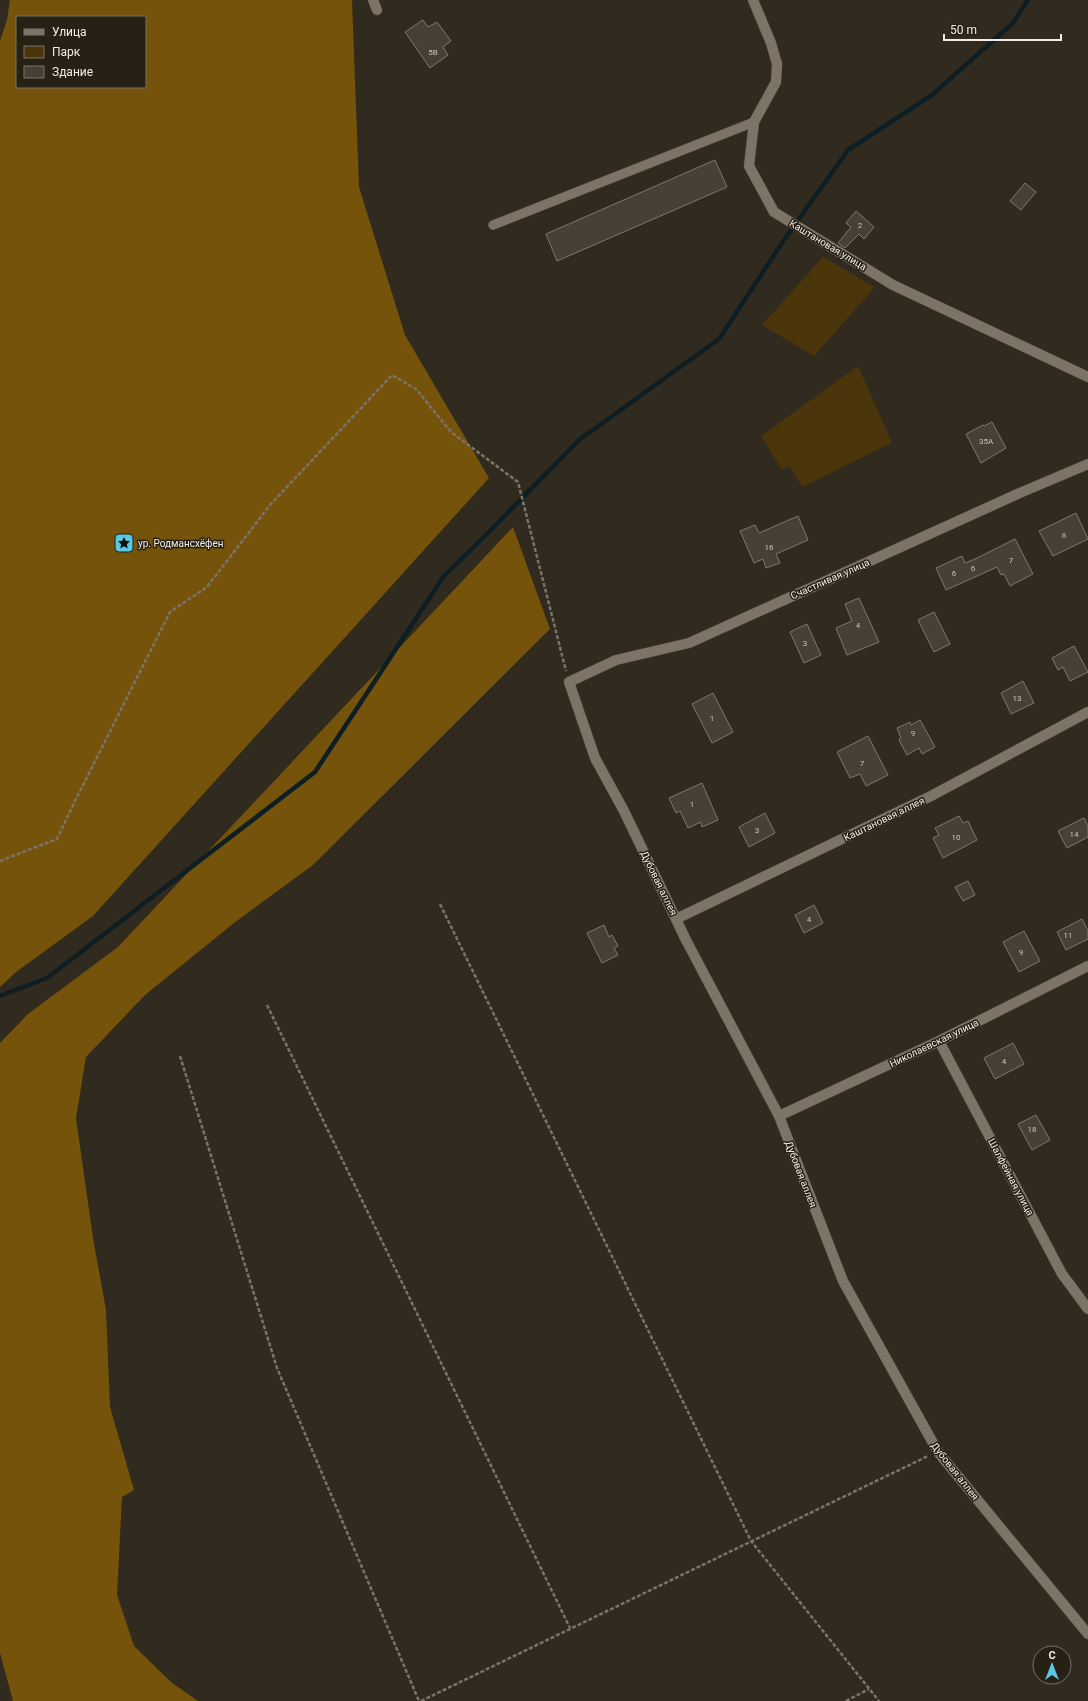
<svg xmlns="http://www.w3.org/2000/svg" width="1088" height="1701" viewBox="0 0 1088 1701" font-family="Roboto,sans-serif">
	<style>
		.green { fill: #4b350a }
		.forest { fill: #75530a; fill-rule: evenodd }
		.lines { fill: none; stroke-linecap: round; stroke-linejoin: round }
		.stream { stroke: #0e1e22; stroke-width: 4.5 }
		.building { fill: #484034; stroke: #81786b }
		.service-casing { stroke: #4d473d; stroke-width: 10 }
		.minor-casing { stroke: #4d473d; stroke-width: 11 }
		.path { stroke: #7b746b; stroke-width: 2.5; stroke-dasharray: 4 2; stroke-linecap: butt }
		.service { stroke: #7d7467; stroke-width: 9 }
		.minor { stroke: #7d7467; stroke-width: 10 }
		.labels { text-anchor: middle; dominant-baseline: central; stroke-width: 3; stroke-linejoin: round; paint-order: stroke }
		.number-label { font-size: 8px; fill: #c8c2ba }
		.street-label { font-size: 10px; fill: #f2ede6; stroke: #272015 }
		.poi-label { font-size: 10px; fill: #f2ede6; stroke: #272015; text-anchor: start }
	</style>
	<rect width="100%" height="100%" fill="#312a1f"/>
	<path class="green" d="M823 257 875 287 814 356 762 325Z
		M858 366 892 443 802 487 790 466 782 470 761 436Z"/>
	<path class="forest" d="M10 0H352L359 187 405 335 489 478 93 916 16 972 0 987V41L7 20ZM17 17H145V87H17Z
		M513 527 550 629 313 865 234 923 145 995 86 1057 76 1118 93 1238 106 1310 110 1407 134 1490 122 1497 117 1595 134 1646 172 1683 198 1701H13L0 1653V1043L28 1014 118 947Z"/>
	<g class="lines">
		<path class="stream" d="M0 996 47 978 315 772 444 576 487 534 579 440 719 339 784 240 848 150 932 95 1013 23 1028 0"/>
	</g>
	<path class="building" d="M423 20 428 27 437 22 451 41 443 47 448 55 430 68 405 32Z
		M715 160 727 187 557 261 546 234Z
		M1025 183 1036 192 1021 210 1010 201Z
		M856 211 874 227 864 239 859 234 845 248 838 243 851 227 846 223Z
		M992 422 1006 448 981 463 966 434 983 425 984 426Z
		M1076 513 1088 539 1053 556 1039 531Z
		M798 516 808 540 776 554 780 563 766 568 763 559 754 563 740 531 755 525 759 533Z
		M1015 539 1033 574 1010 586 1004 574 1001 575 997 567 946 590 936 568 962 556 965 563 975 559Z
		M859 598 879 642 847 655 836 628 852 621 845 604Z
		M934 612 950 644 934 652 918 620Z
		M807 624 821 655 804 663 790 632Z
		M1074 646 1088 672 1070 681 1063 667 1058 670 1052 658Z
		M1023 681 1034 703 1011 714 1001 693Z
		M713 693 733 732 712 743 692 704Z
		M920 720 935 747 922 754 919 748 907 755 899 740 901 738 897 728 910 722 911 725Z
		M868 736 888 775 866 786 860 774 850 778 837 752Z
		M702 783 718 820 702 827 701 822 688 828 680 811 676 813 669 798Z
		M765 813 775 833 749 847 739 827Z
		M959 816 963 823 968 821 977 840 943 858 933 838 939 835 935 828Z
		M1084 818 1088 826V837L1067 848 1058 831Z
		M968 881 975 895 963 901 955 887Z
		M814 905 823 923 804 933 795 915Z
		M1082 919 1088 931V939L1066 950 1057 932Z
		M604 925 609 937 612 935 618 946 614 948 618 955 602 963 587 933Z
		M1024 931 1040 961 1019 972 1003 942Z
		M1013 1043 1024 1064 995 1079 984 1058Z
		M1036 1115 1050 1140 1032 1150 1018 1124Z"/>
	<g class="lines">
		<defs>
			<path id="service" d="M493 225 754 122"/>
			<path id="minor" d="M373 0 377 10
				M753 0 771 43 777 64 776 82 754 122 749 166 774 212 893 285 1088 377
				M1088 464 1022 492 689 643 616 660 569 682 595 758 624 811 686 940 779 1116 843 1281 938 1452 1088 1634
				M676 919 931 796 1088 712
				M939 1041 1062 1274 1088 1309
				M779 1116 939 1041 1088 966"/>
		</defs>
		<use href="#service" class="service-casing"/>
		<use href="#minor" class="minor-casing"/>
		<path class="path" d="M0 861 57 839 75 801 170 612 207 587 270 505 392 375 416 389 451 432 518 482 566 671
			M440 904 751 1541 879 1701
			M267 1005 570 1628
			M180 1056 277 1368 419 1701
			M421 1701 928 1456
			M846 1701 869 1689"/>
		<use href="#service" class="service"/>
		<use href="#minor" class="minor"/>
	</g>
	<defs>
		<symbol id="sight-square" viewBox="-11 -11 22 22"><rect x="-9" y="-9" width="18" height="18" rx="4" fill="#58c9e3" stroke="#272015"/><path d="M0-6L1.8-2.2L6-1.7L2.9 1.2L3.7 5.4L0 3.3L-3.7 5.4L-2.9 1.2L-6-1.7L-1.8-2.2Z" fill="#111"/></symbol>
	</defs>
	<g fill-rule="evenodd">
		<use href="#sight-square" x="113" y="532" width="22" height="22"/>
	</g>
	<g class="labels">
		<g class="number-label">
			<text x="433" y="52">5В</text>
			<text x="860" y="225">2</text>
			<text x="986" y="441">35А</text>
			<text x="1064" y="535">8</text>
			<text x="769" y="547">16</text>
			<text x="1011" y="560">7</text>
			<text x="973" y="568">6</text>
			<text x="954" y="573">6</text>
			<text x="858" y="625">4</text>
			<text x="805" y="643">3</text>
			<text x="1017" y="698">13</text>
			<text x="712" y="718">1</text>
			<text x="913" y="733">9</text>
			<text x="862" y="763">7</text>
			<text x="692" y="804">1</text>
			<text x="757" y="830">3</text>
			<text x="1074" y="834">14</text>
			<text x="956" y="837">10</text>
			<text x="809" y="919">4</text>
			<text x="1068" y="935">11</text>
			<text x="1021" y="952">9</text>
			<text x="1004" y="1061">4</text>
			<text x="1032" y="1129">18</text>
		</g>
		<g class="street-label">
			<text transform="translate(828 245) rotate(31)">Каштановая улица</text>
			<text transform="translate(830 579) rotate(-24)">Счастливая улица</text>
			<text transform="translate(884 819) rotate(-26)">Каштановая аллея</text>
			<text transform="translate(659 883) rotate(64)">Дубовая аллея</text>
			<text transform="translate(934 1043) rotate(-26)">Николаевская улица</text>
			<text transform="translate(801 1174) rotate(69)">Дубовая аллея</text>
			<text transform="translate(1011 1177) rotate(62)">Шалфейная улица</text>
			<text transform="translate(955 1471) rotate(52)">Дубовая аллея</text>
		</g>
		<g class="poi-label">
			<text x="138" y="543">ур. Родмансхёфен</text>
		</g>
	</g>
	<rect x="16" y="16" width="130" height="72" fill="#272015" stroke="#787269"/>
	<rect x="24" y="29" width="20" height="6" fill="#7d7467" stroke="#787269"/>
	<text x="52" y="36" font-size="12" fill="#f2ede6">Улица</text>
	<rect x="24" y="46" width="20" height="12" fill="#4b350a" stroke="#787269"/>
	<text x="52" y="56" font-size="12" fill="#f2ede6">Парк</text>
	<rect x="24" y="66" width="20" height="12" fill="#484034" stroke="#787269"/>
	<text x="52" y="76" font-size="12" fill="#f2ede6">Здание</text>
	<g transform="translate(1052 1665)"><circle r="19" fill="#272015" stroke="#787269"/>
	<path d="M0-3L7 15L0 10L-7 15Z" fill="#58c9e3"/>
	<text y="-6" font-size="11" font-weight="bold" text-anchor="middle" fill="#f2ede6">С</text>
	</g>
	<path d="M944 34v6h117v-6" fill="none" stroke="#f2ede6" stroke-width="2"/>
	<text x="950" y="34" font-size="12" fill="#f2ede6" stroke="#272015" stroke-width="3" paint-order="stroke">50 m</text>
</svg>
